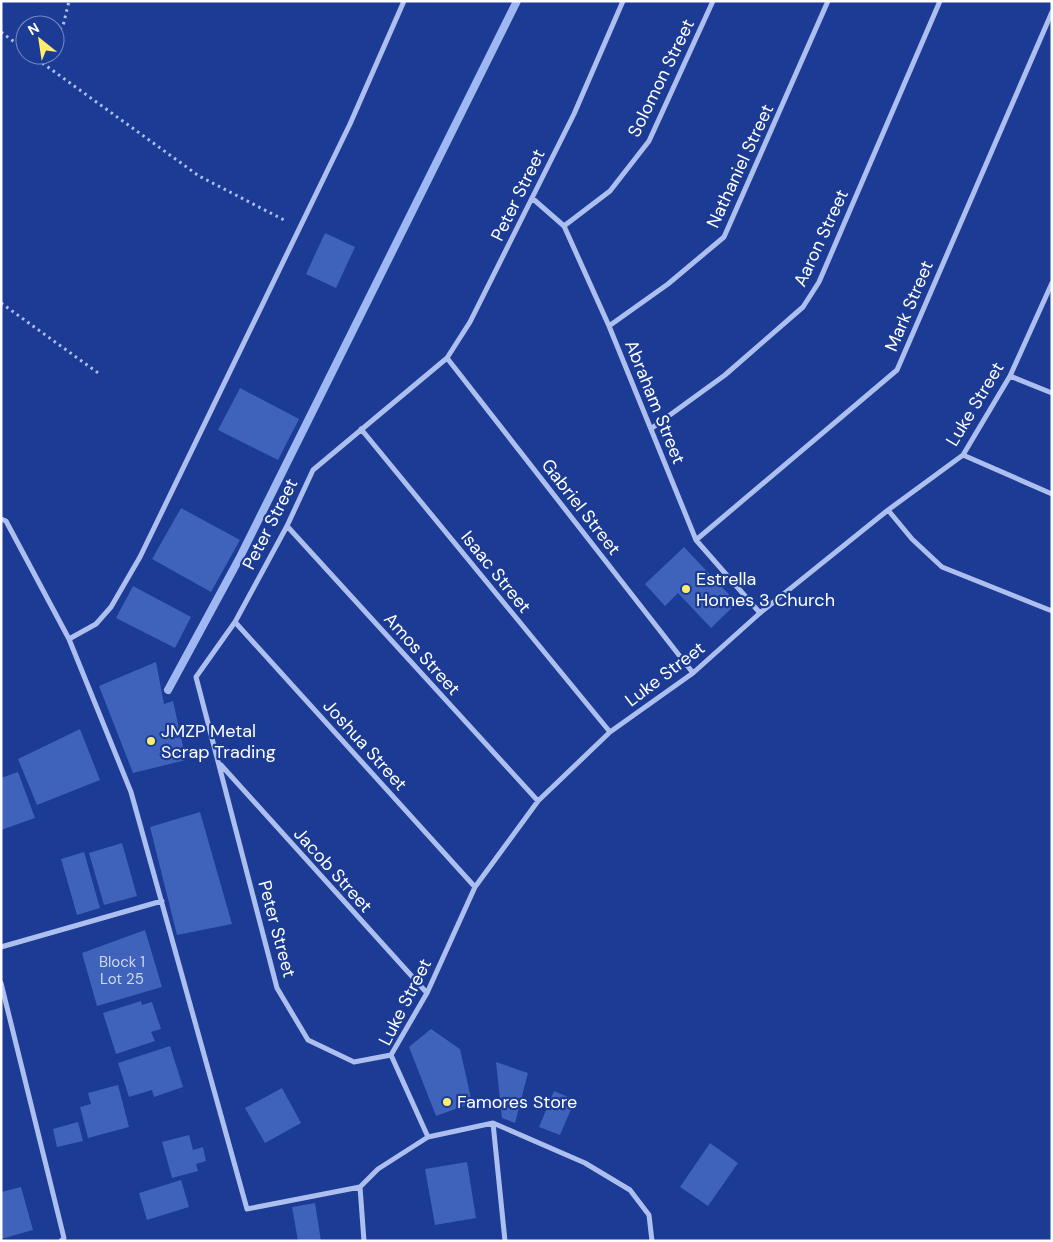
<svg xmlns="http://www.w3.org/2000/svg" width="1053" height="1242" viewBox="0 0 1053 1242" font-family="'DM Sans',sans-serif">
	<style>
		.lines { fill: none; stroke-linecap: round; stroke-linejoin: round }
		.stream { stroke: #9fb8f1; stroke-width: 8 }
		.building { fill: #3f62ba }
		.path { stroke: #acbfef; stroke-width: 3; stroke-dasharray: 2.5 4; stroke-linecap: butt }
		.street { stroke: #acbfef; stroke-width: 5 }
		.poi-dot { fill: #ffed6b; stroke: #1b3b94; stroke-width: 2 }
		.labels { text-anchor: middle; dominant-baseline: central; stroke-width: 4.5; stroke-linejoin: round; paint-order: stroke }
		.number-label { font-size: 15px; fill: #cfd8ee }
		.street-label { font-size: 18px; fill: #fff; stroke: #1b3b94 }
		.poi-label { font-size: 18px; fill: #fff; stroke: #1b3b94; text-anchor: start }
	</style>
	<rect width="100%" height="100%" fill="#1b3b94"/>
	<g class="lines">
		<path class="stream" d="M168 690 239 559 517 1"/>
	</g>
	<path class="building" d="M325 233 355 247 336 288 306 274Z
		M240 388 299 419 278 460 218 430Z
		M181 508 240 540 211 592 152 559Z
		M684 547 737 603 711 628 678 593 665 606 645 584Z
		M133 586 191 617 175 648 116 618Z
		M156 662 164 704 173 701 186 760 133 773 99 686Z
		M80 729 100 780 37 805 18 759Z
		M18 772 35 818 1 830V778Z
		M200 812 232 924 177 935 150 827Z
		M122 843 137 896 104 905 89 853Z
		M84 852 100 908 77 915 61 859Z
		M145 930 162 987 97 1006 82 953Z
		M141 1001 142 1005 152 1002 161 1029 151 1032 155 1041 116 1054 103 1013Z
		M431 1029 460 1049 472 1103 436 1116 409 1047Z
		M170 1046 183 1087 154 1097 152 1090 129 1097 118 1063Z
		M496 1062 528 1073 515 1123 502 1118Z
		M118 1085 129 1127 88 1138 80 1107 91 1104 88 1093Z
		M282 1088 301 1123 265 1143 245 1108Z
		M554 1091 575 1100 560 1135 539 1127Z
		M78 1122 83 1141 57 1147 53 1129Z
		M189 1135 193 1150 203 1147 206 1161 196 1164 198 1171 172 1178 162 1142Z
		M710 1143 738 1163 708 1206 680 1187Z
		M467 1162 476 1218 435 1225 425 1169Z
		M181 1180 189 1207 147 1220 139 1193Z
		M21 1187 33 1230 1 1239V1192Z
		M315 1203 321 1241H298L292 1207Z"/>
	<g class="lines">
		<path class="path" d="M1 32 25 50
			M55 34 63 26 69 1
			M36 55 34 57 199 176 286 221
			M1 303 101 375"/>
		<path class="street" d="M532 198 564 226 609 326 696 540 760 613
			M564 226 610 191 649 141 713 1
			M609 326 668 284 724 237 828 1
			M447 358 693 673
			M1010 376 1052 393
			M652 428 725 375 803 307 819 282 940 1
			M361 429 610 732
			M963 455 1052 494
			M888 510 912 539 942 567 1052 611
			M1 519 6 521 69 639 131 792 247 1209 360 1187 378 1169 428 1137 493 1123 585 1163 630 1190 649 1215 652 1241
			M287 526 538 801
			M696 540 897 370 1052 12
			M235 622 475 887
			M69 639 96 624 111 607 140 557 350 124 404 1
			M221 765 427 993
			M1 947 162 901
			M1 983 64 1238 61 1241
			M391 1055 354 1062 308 1040 277 988 196 677 235 622 287 526 313 470 447 358 470 322 574 114 623 1
			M391 1055 427 993 475 887 538 801 610 732 693 673 760 613 888 510 963 455 1010 376 1052 283
			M391 1055 428 1137
			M493 1123 505 1241
			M360 1187 364 1241"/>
	</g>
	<g class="poi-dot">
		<circle cx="686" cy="589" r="5"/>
		<circle cx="151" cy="741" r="5"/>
		<circle cx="447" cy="1102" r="5"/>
	</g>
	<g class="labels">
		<g class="number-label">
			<text x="122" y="962">Block 1<tspan x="122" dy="17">Lot 25</tspan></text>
		</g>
		<g class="street-label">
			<text transform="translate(661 78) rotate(-64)">Solomon Street</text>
			<text transform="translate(740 166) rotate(-65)">Nathaniel Street</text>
			<text transform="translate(518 195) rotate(-64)">Peter Street</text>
			<text transform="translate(821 238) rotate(-65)">Aaron Street</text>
			<text transform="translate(909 306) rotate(-67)">Mark Street</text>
			<text transform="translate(655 402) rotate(68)">Abraham Street</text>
			<text transform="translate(975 404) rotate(-59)">Luke Street</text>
			<text transform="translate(581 507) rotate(52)">Gabriel Street</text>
			<text transform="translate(270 524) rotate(-63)">Peter Street</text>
			<text transform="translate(496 572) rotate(51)">Isaac Street</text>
			<text transform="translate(422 654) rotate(48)">Amos Street</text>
			<text transform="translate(665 674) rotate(-37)">Luke Street</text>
			<text transform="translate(365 745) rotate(48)">Joshua Street</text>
			<text transform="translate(333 870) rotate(48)">Jacob Street</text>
			<text transform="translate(277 929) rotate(75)">Peter Street</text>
			<text transform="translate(405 1002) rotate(-63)">Luke Street</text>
		</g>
		<g class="poi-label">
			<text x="696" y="579">Estrella<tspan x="696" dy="21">Homes 3 Church</tspan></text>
			<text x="161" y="731">JMZP Metal<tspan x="161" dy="21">Scrap Trading</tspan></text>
			<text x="457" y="1102">Famores Store</text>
		</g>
	</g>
	<rect width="1053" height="1242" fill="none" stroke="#ffffff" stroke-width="5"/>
	<g transform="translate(40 40) rotate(330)"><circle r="24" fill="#1b3b94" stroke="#7689bf"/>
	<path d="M0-4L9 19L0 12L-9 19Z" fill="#ffed6b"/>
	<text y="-8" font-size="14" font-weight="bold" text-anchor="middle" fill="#ffffff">N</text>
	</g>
</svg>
